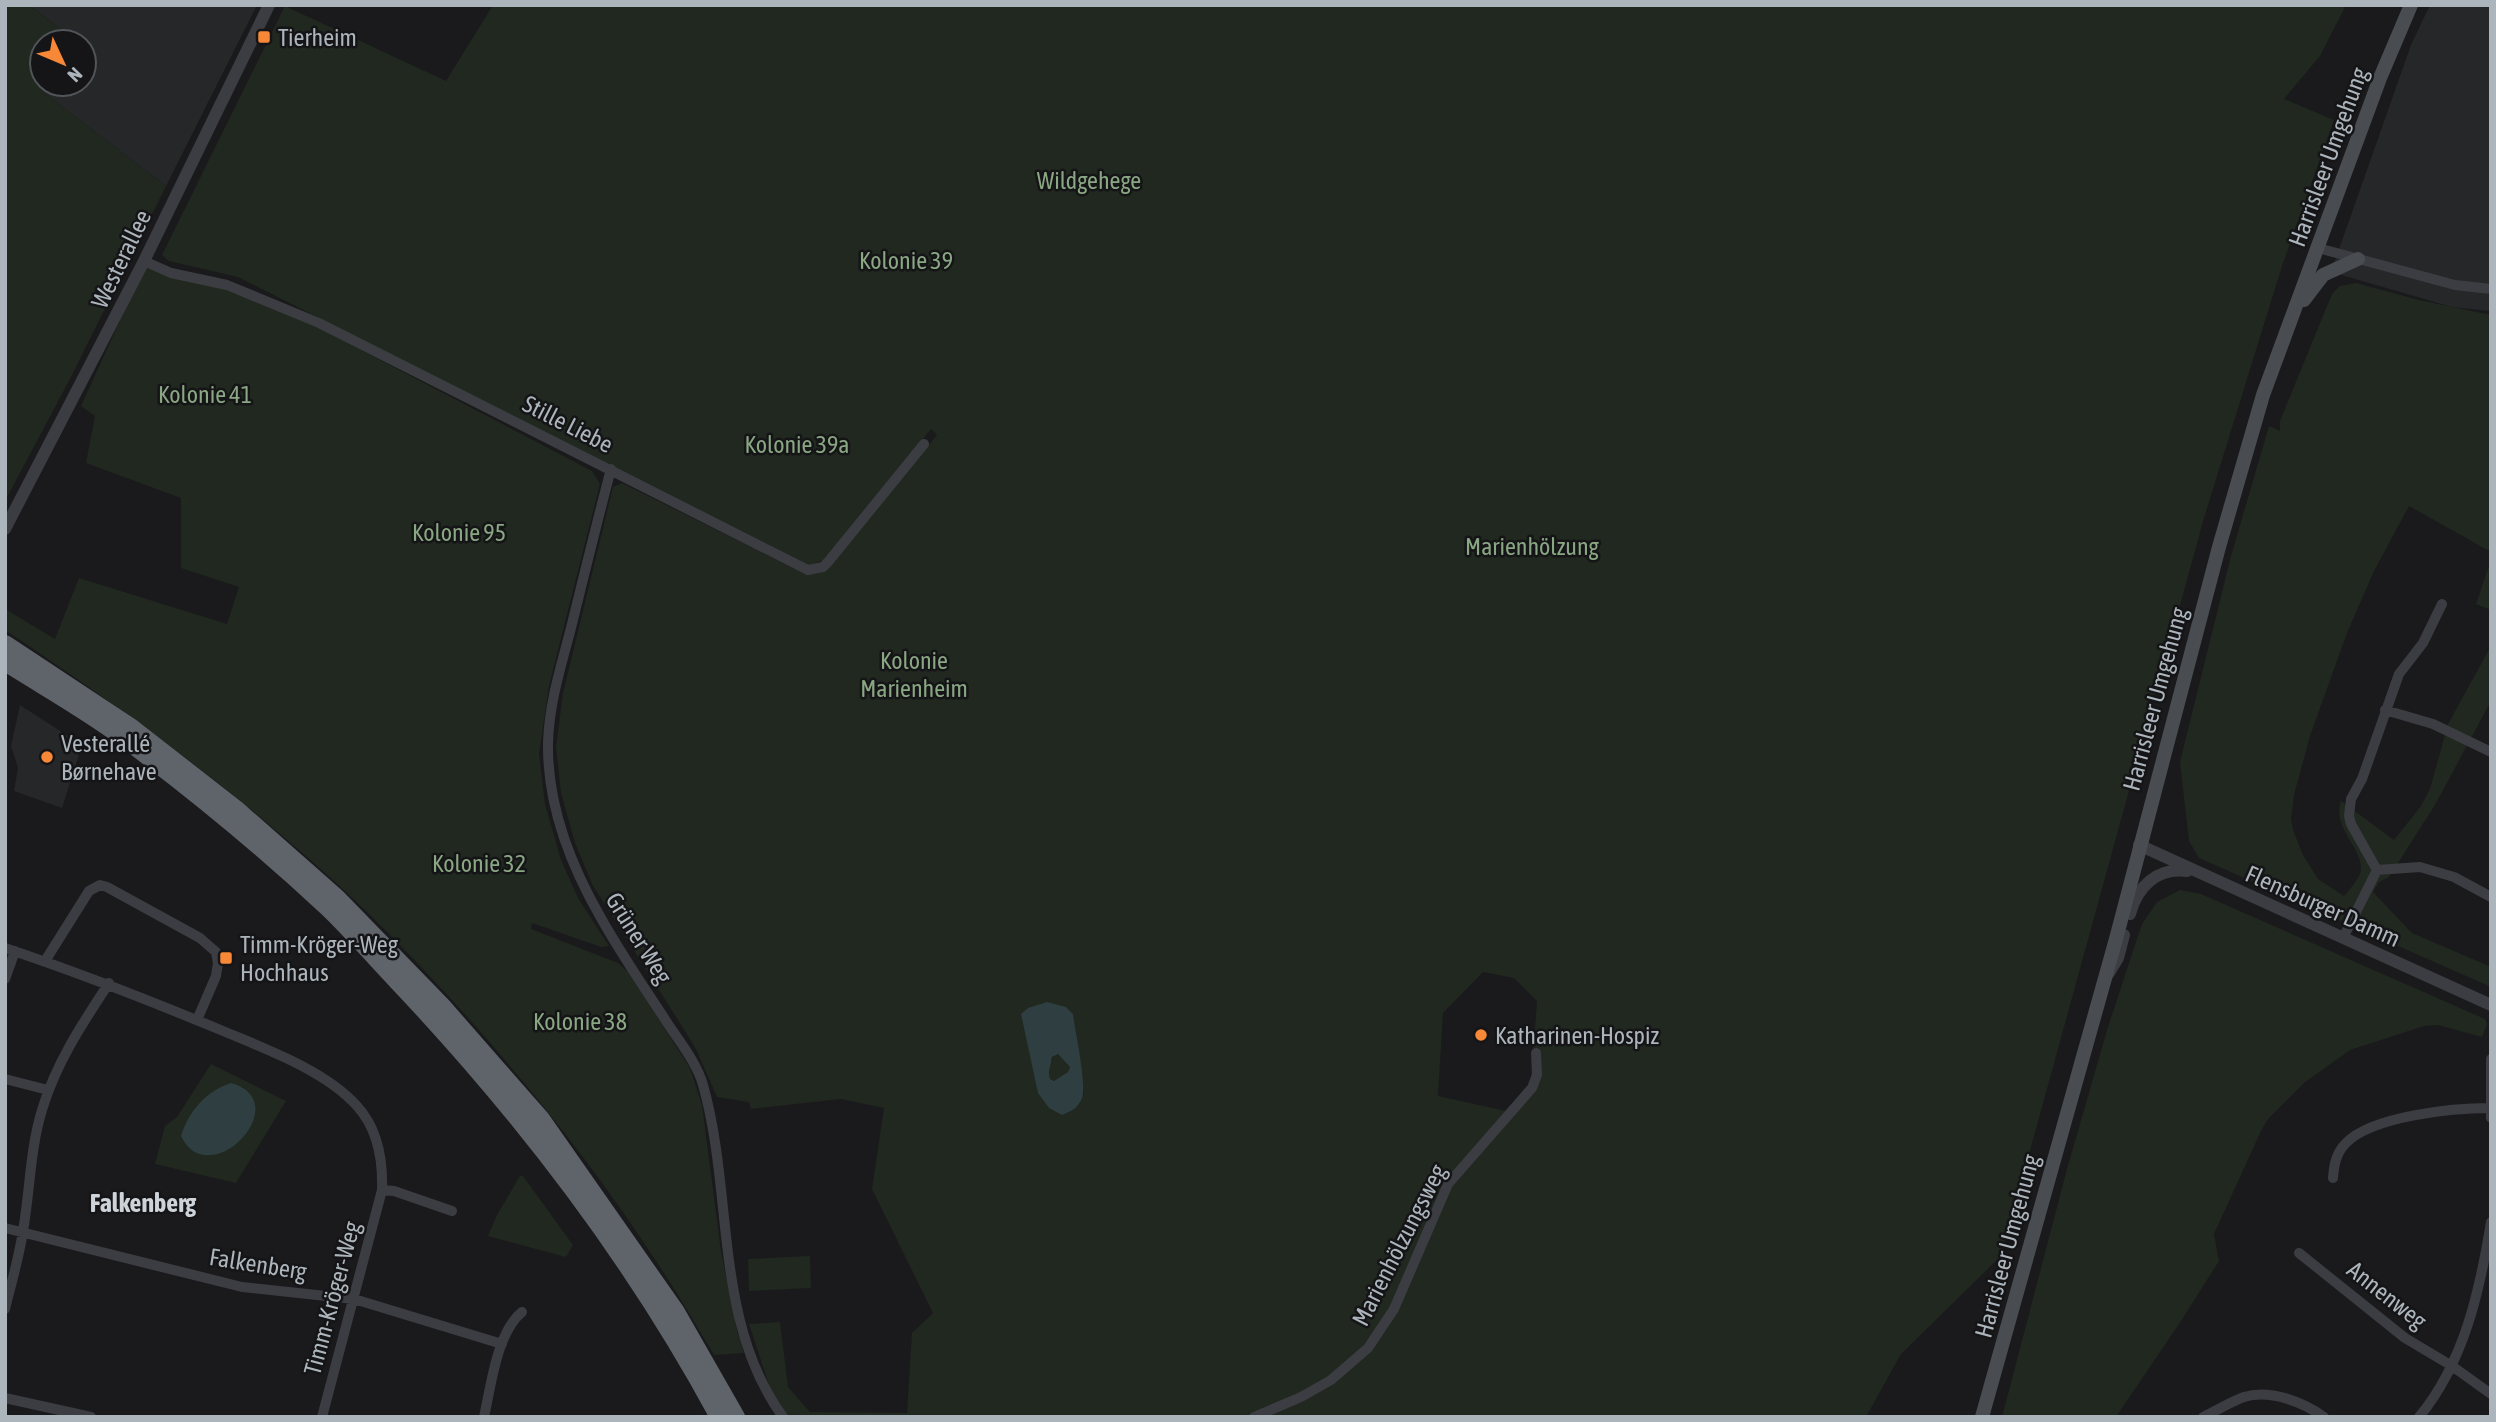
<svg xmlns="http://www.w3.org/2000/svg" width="2496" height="1422" viewBox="0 0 2496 1422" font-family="'Asap Condensed',sans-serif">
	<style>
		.built { fill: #262729 }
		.green { fill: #20281f; fill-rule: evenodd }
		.water { fill: #2f3e41; fill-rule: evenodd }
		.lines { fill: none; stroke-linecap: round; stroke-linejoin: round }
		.minor { stroke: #3b3d42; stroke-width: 10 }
		.tertiary { stroke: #3b3d42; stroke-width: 12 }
		.secondary { stroke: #494d52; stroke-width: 14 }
		.trunk { stroke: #5f646a; stroke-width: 18 }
		.poi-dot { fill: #f78837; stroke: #151517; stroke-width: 2.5 }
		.labels { text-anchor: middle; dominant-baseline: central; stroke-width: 5; stroke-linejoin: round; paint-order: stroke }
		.poi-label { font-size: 24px; fill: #acb5bc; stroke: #151517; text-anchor: start }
		.street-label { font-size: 24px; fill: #acb5bc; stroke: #151517 }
		.park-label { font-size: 24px; fill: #8aa783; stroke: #151517 }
		.neighbourhood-label { font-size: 26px; font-weight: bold; fill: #cdd3d8; stroke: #151517 }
	</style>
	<rect width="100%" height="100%" fill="#1a1a1c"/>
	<path class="built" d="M29 5H257L166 186 44 93 49 84H84V42H72L73 39Z
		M2430 5H2491V311L2452 307 2331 272 2411 45Z
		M20 705 82 745 62 808 14 791 18 768 11 746Z"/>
	<path class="green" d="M5 5H29L73 39 72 42H42V84H49L44 93 166 186 70 379 5 501Z
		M493 5H2346L2320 56 2284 99 2334 120 2282 266 2204 518 2001 1256 1901 1354 1866 1417H782L771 1391 749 1324 780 1322 788 1387 810 1412 907 1413 912 1333 933 1313 872 1189 884 1108 841 1099 751 1109 749 1102 717 1097 695 1047 592 884 575 843 561 793 556 747 563 693 613 487 622 483 805 574H816L829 568 937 435 931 429 825 560 809 565 238 277 169 261 162 255 285 6 446 81ZM1483 972 1514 978 1537 1001 1531 1081 1506 1111 1438 1096 1443 1013ZM1066 1007 1073 1014 1084 1095 1038 1093Z
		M145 266 228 288 321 329 592 471 600 484 549 686 539 754 545 804 561 860 578 898 609 946 601 947 532 923 531 929 618 963 628 972 690 1068 702 1105 721 1251 737 1331 744 1353 714 1355C695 1324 677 1292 656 1261 577 1139 471 1014 367 912 256 806 133 715 5 630V609L55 639 79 578 227 624 239 587 181 568V498L86 463 95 416 81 406Z
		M2356 283 2419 300 2491 315V552L2409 506 2374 571 2347 633 2310 736 2294 795 2291 819 2293 830 2303 855 2318 879 2344 896C2349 890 2357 881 2360 874 2367 850 2331 830 2341 801L2394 840 2421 806 2430 789 2448 724 2491 646V701L2435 805 2389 877 2379 882 2373 892 2412 933 2491 967V987L2199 858 2189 841 2180 762 2231 556 2269 426 2280 431V421L2332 294 2340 286Z
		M2491 560V610L2476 604Z
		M2180 890 2201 894 2485 1019 2487 1024 2482 1037 2438 1025 2424 1026 2350 1050 2304 1083 2268 1119 2261 1131 2214 1234 2219 1261 2181 1321 2116 1417H2002L2067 1169 2107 1030 2142 924 2157 902Z
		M1059 1054 1070 1067 1068 1072 1054 1081 1050 1079C1049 1072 1049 1060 1055 1055Z
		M211 1064 286 1101 236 1183 155 1164 165 1126 177 1117Z
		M520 1176H523L573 1245 566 1257 488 1236 497 1215Z
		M810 1256 811 1288 749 1291 748 1259Z"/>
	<path class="water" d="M1047 1002 1066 1007 1073 1014C1075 1030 1087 1086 1082 1098 1078 1108 1072 1111 1062 1115L1049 1108 1038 1093 1021 1014 1028 1008ZM1058 1054 1070 1067 1068 1072 1054 1081 1050 1079 1049 1072 1052 1057Z
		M231 1083C298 1102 209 1195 181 1136 189 1111 206 1091 231 1083Z"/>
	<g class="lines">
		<path class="minor" d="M2318 248 2455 285 2491 289
			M144 261 171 273 227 285 319 323 808 570 823 567 828 562 924 444
			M611 469C597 522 584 575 571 628 561 666 549 704 548 743 547 804 571 866 601 918 621 954 644 987 666 1021 679 1041 697 1063 703 1085 734 1194 713 1321 783 1417
			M2385 710 2433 724 2491 752
			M2377 870 2420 867 2454 877 2491 897
			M2343 938 2377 870 2351 824 2349 816 2351 799 2362 779 2399 674 2423 643 2442 604
			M5 948C80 973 151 1001 223 1031 266 1049 326 1071 357 1106 378 1129 383 1160 382 1190L322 1417
			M45 961 89 891 100 885 107 887 200 938 216 952 218 963 216 976 197 1020
			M5 979 15 951
			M2491 1059V1118
			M5 1079 48 1090
			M2333 1178C2334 1165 2336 1153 2346 1143 2372 1116 2453 1108 2491 1108
			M382 1190 394 1191 452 1211
			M5 1228 242 1287 354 1299 502 1344
			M2299 1253 2405 1338 2452 1366 2491 1394
			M5 1309C11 1284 19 1258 23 1231 30 1191 30 1149 42 1110 56 1063 82 1024 109 983
			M5 1398 91 1417
			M484 1417C491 1386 497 1332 522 1312
			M1254 1417 1301 1397 1331 1380 1368 1348 1394 1309 1448 1184 1532 1088 1537 1075 1536 1053
			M2203 1417C2216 1411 2230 1402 2244 1397 2270 1389 2303 1402 2324 1417
			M2419 1417C2464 1363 2480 1290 2491 1222"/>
		<path class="tertiary" d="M5 529 144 261 269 5
			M2139 845 2491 1005
			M2130 914C2137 887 2157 867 2187 871
			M2109 973 2118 958 2124 935"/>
		<path class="secondary" d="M2304 300 2323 275 2358 259
			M1982 1417 2116 939 2219 547 2263 395 2380 78 2411 5"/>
		<path class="trunk" d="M5 644 132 728 236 809 337 898 442 1006 541 1119 676 1312 736 1417
			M5 662C46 688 91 713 129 742 198 794 265 849 328 908 352 931 374 957 397 981 520 1111 634 1259 719 1417"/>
	</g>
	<g class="poi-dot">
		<rect x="257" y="30" width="14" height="14" rx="3.5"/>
		<circle cx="47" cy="757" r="7"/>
		<rect x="219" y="951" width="14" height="14" rx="3.5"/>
		<circle cx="1481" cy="1035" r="7"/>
	</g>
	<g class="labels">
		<g class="poi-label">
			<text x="278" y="37">Tierheim</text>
			<text x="61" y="743">Vesterallé<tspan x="61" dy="28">Børnehave</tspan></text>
			<text x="240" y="944">Timm-Kröger-Weg<tspan x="240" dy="28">Hochhaus</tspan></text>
			<text x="1495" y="1035">Katharinen-Hospiz</text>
		</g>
		<g class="street-label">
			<text transform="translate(2328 157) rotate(-70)">Harrisleer Umgehung</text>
			<text transform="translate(121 259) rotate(-64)">Westerallee</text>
			<text transform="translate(568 424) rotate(27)">Stille Liebe</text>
			<text transform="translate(2155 699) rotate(-75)">Harrisleer Umgehung</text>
			<text transform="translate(2323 906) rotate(24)">Flensburger Damm</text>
			<text transform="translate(639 938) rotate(58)">Grüner Weg</text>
			<text transform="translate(1399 1245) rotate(-63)">Marienhölzungsweg</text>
			<text transform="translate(2007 1246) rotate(-75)">Harrisleer Umgehung</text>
			<text transform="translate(258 1264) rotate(9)">Falkenberg</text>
			<text transform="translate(2387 1295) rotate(38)">Annenweg</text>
			<text transform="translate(332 1298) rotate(-75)">Timm-Kröger-Weg</text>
		</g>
		<g class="park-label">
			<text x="1089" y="180">Wildgehege</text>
			<text x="906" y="260">Kolonie 39</text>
			<text x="205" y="394">Kolonie 41</text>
			<text x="797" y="444">Kolonie 39a</text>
			<text x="459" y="532">Kolonie 95</text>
			<text x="1532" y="546">Marienhölzung</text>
			<text x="914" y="660">Kolonie<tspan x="914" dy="28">Marienheim</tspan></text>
			<text x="479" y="863">Kolonie 32</text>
			<text x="580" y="1021">Kolonie 38</text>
		</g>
		<g class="neighbourhood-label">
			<text x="143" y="1203">Falkenberg</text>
		</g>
	</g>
	<rect width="2496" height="1422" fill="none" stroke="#acb5bc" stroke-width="14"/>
	<g transform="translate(63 63) rotate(134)"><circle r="33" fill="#151517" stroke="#515559" stroke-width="2"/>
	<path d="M0-5L12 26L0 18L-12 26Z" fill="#f78837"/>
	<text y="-10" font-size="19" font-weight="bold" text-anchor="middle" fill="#acb5bc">N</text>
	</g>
</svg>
